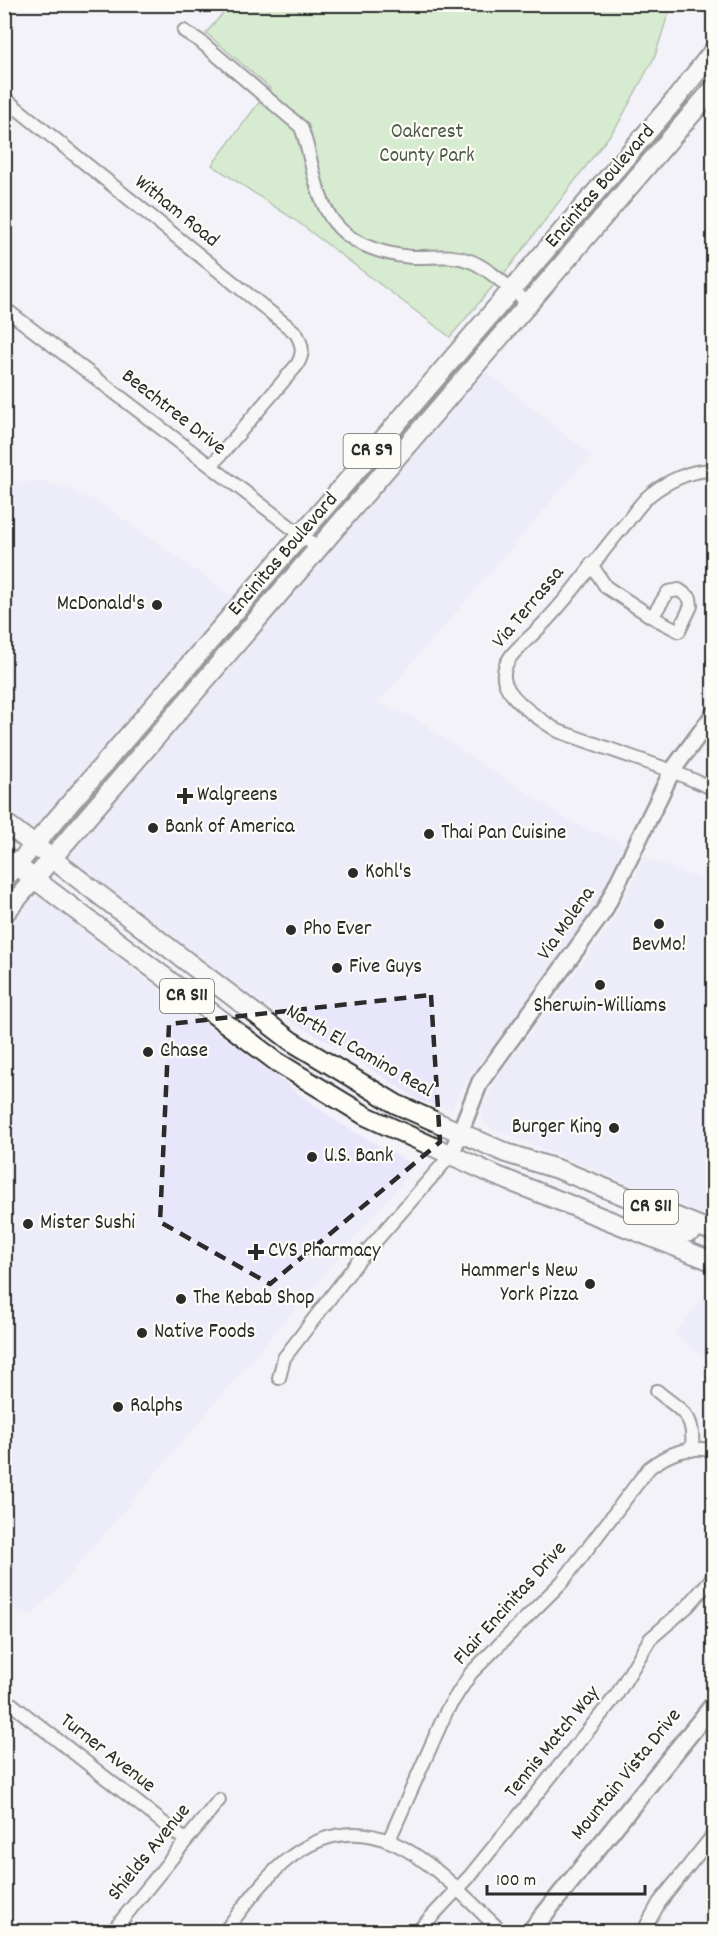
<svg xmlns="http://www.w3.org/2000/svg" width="718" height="1936" viewBox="0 0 718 1936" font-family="Dekko,sans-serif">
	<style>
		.built { fill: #e7e6fa }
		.green { fill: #b6e3a2; stroke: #708766; stroke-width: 1.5 }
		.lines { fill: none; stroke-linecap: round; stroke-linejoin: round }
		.minor-casing { stroke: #2b2b2b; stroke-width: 16 }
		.tertiary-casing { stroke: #2b2b2b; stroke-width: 20 }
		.secondary-casing { stroke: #2b2b2b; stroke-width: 21 }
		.primary-casing { stroke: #2b2b2b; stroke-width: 22 }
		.minor { stroke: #fdfcf7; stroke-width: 12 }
		.tertiary { stroke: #fdfcf7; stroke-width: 15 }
		.secondary { stroke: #fdfcf7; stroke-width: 16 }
		.primary { stroke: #fdfcf7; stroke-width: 18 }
		.marked { fill: none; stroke: #2b2b2b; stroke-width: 4.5; stroke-dasharray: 12 8; stroke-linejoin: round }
		.poi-dot { fill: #2b2b2b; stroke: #fdfcf7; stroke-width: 2 }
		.labels { text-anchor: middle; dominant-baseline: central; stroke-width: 4.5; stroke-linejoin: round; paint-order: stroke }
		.shield { fill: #fdfcf7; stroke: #6a6a68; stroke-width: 1.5 }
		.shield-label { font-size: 20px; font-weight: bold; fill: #2b2b2b }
		.park-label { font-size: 21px; fill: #4e5949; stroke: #fdfcf7 }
		.street-label { font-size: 21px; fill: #2b2b2b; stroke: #fdfcf7 }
		.poi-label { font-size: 21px; fill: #2b2b2b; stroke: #fdfcf7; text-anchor: start }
	</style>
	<rect width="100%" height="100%" fill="#f3f2f8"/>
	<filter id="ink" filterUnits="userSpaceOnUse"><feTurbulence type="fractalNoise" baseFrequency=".0167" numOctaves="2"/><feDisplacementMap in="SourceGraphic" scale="12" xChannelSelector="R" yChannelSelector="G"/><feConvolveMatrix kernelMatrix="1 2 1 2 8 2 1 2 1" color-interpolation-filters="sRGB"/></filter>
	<g filter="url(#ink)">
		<path class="built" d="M184 5H215L203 19Z
			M481 367 591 455 378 703 417 719 471 757 574 823 631 847 593 921 515 1024 470 1074 452 1110 418 1100 329 1042 292 1022 239 987 64 854Z
			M39 480 71 489 104 505 240 602 39 835 5 807V485Z
			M645 857 713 884V1218L491 1128 482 1118V1112L496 1079 612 923Z
			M42 896 130 967 337 1122 416 1166 56 1591 30 1616 5 1604V926L23 904Z
			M713 1284V1365L674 1334Z"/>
		<path class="green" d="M259 4 671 5 655 56 618 124 511 265 450 337 295 220 212 165 270 88 206 33 230 5H245L253 10Z"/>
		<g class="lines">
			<defs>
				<path id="minor" d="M184 31 200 41 301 127C313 158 313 194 334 222 352 245 383 254 411 257 433 258 448 253 470 261 488 267 514 293 530 304
					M4 98 296 333C303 346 304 353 297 365L211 466
					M4 308 318 548
					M714 471C694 468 666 482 651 494 642 501 634 513 627 522 595 559 568 601 533 634 521 646 502 659 504 678 506 698 542 721 558 731L672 771 714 789
					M591 564 606 587 652 617
					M679 590 690 598 691 606 679 631 652 617 668 592Z
					M279 1378 284 1358 359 1260 451 1155
					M657 1391C683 1413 695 1413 692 1450
					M4 1698 185 1840
					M389 1840 447 1710 471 1673 562 1582 649 1468C667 1454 691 1444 714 1451
					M112 1932 219 1800
					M224 1932C244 1907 263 1879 288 1859 376 1791 442 1876 502 1932
					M417 1932 470 1876 616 1696 650 1639 688 1606 714 1576
					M643 1932 659 1903 714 1834"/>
				<path id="tertiary" d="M451 1155 480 1082 604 911 672 771 714 714"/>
				<path id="secondary" d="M530 1932 714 1704"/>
				<path id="primary" d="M4 822 291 1041 396 1104 506 1153 560 1170 714 1232
					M4 856 277 1062 366 1116 497 1176 714 1262
					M4 880 675 100 714 50
					M4 914 714 88
					M643 1221C661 1228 683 1242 699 1226"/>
			</defs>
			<use href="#minor" class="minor-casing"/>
			<use href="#tertiary" class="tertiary-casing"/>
			<use href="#secondary" class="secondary-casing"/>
			<use href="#primary" class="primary-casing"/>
			<use href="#minor" class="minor"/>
			<use href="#tertiary" class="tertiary"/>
			<use href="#secondary" class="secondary"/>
			<use href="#primary" class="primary"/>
		</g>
	</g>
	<path d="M0 0H718V1936H0ZM431 995 440 1142 270 1284 160 1222 169 1024Z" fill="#f3f2f8" fill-opacity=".55" fill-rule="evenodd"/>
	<path class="marked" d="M431 995 440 1142 270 1284 160 1222 169 1024Z"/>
	<g class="poi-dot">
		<circle cx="157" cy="605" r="6"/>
		<path d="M182 787h6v6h6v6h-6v6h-6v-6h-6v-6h6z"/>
		<circle cx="153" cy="828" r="6"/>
		<circle cx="429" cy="834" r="6"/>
		<circle cx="353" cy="873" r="6"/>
		<circle cx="659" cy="924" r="6"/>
		<circle cx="291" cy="930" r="6"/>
		<circle cx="337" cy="968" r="6"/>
		<circle cx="600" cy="985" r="6"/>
		<circle cx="148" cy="1052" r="6"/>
		<circle cx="614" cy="1128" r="6"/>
		<circle cx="312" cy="1157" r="6"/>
		<circle cx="28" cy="1224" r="6"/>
		<path d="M253 1243h6v6h6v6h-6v6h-6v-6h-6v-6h6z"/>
		<circle cx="590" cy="1284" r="6"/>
		<circle cx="181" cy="1299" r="6"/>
		<circle cx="142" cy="1333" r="6"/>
		<circle cx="118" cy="1407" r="6"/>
	</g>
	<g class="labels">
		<g class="shield">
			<rect x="343.5" y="434" width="57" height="34" rx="4.5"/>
			<rect x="160" y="979" width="54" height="34" rx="4.5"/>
			<rect x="624" y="1190" width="54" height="34" rx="4.5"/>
		</g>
		<g class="shield-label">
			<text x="372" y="451">CR S9</text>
			<text x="187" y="996">CR S11</text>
			<text x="651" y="1207">CR S11</text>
		</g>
		<g class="park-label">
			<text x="427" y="133">Oakcrest<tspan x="427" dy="24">County Park</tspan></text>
		</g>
		<g class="street-label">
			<text transform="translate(601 187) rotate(-49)">Encinitas Boulevard</text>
			<text transform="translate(176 212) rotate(39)">Witham Road</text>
			<text transform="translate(173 413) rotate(38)">Beechtree Drive</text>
			<text transform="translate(284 555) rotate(-49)">Encinitas Boulevard</text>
			<text transform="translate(529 608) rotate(-50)">Via Terrassa</text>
			<text transform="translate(567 924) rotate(-55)">Via Molena</text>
			<text transform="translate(359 1052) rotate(30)">North El Camino Real</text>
			<text transform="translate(511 1604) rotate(-48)">Flair Encinitas Drive</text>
			<text transform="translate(553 1743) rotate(-51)">Tennis Match Way</text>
			<text transform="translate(107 1754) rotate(38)">Turner Avenue</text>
			<text transform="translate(627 1775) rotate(-51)">Mountain Vista Drive</text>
			<text transform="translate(150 1853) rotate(-51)">Shields Avenue</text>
		</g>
		<g class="poi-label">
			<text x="145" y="605" text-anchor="end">McDonald's</text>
			<text x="197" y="796">Walgreens</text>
			<text x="165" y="828">Bank of America</text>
			<text x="441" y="834">Thai Pan Cuisine</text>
			<text x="365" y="873">Kohl's</text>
			<text x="303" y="930">Pho Ever</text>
			<text x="659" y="946" text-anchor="middle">BevMo!</text>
			<text x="349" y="968">Five Guys</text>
			<text x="600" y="1007" text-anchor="middle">Sherwin-Williams</text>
			<text x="160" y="1052">Chase</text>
			<text x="602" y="1128" text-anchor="end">Burger King</text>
			<text x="324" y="1157">U.S. Bank</text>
			<text x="40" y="1224">Mister Sushi</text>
			<text x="268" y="1252">CVS Pharmacy</text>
			<text x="578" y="1272" text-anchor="end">Hammer's New<tspan x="578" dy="24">York Pizza</tspan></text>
			<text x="193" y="1299">The Kebab Shop</text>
			<text x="154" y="1333">Native Foods</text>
			<text x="130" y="1407">Ralphs</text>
		</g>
	</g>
	<rect width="718" height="1936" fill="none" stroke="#fdfcf7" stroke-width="24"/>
	<rect x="12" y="12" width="694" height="1912" fill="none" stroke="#2b2b2b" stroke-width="2" filter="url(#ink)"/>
	<path d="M487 1885v9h158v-9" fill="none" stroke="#2b2b2b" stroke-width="3"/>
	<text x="496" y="1885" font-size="18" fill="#2b2b2b" stroke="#fdfcf7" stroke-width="4.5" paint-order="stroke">100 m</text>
</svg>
